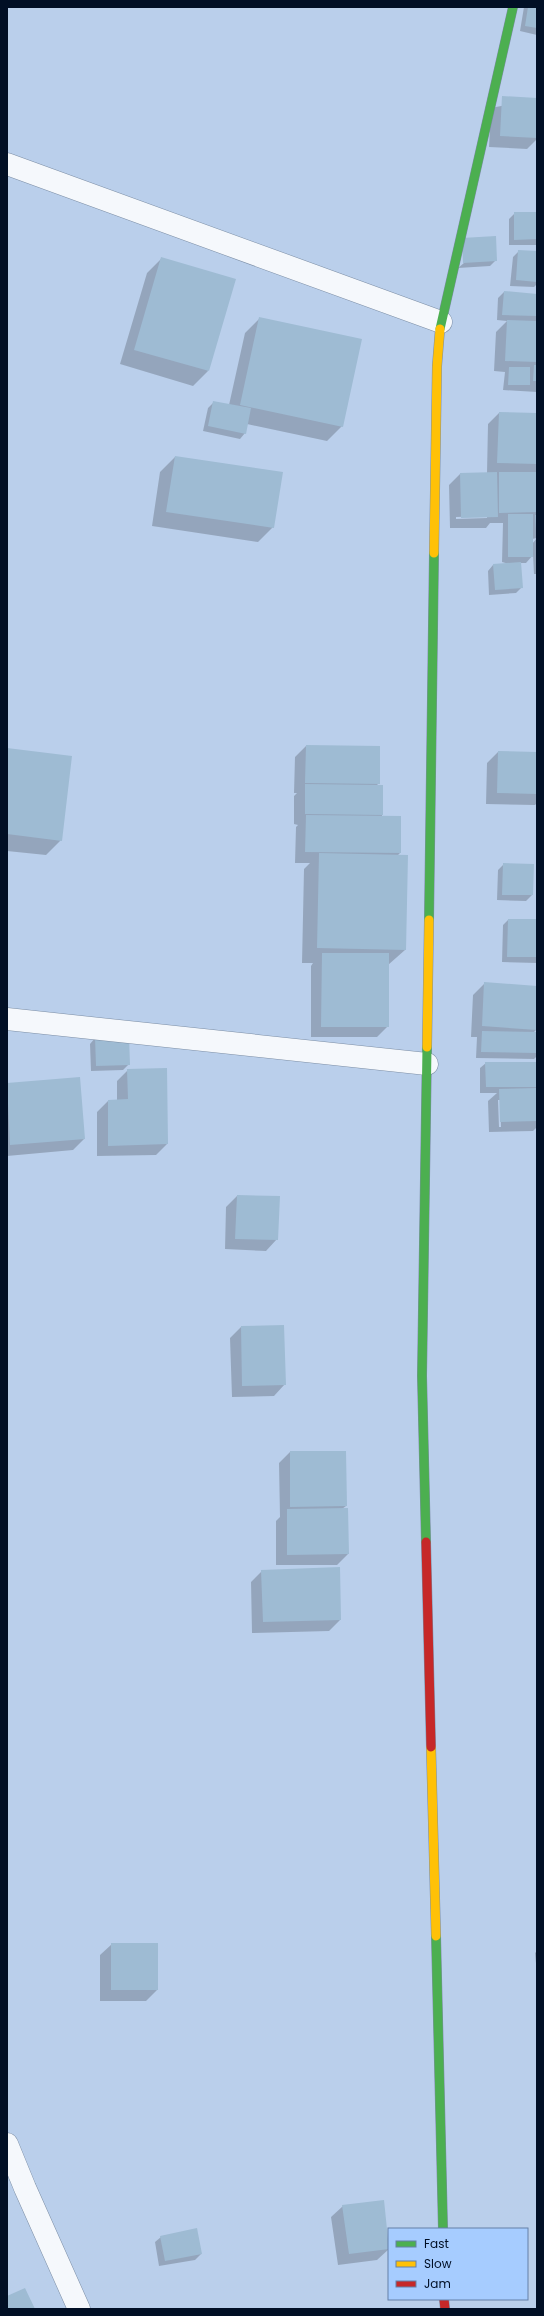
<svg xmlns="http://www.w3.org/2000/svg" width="544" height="2316" viewBox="0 0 544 2316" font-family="Poppins,sans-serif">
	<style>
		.shadow { fill: #0003; fill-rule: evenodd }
		.building { fill: #9ebbd3 }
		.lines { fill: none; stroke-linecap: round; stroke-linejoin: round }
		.street-casing { stroke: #7c8ea5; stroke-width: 23 }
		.fast-casing { stroke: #7c8ea5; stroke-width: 10 }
		.slow-casing { stroke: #7c8ea5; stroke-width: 10 }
		.jam-casing { stroke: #7c8ea5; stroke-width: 10 }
		.street { stroke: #f5f8fc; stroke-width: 22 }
		.fast { stroke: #4caf50; stroke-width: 9 }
		.slow { stroke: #ffc107; stroke-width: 9 }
		.jam { stroke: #c62828; stroke-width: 9 }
	</style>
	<rect width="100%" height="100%" fill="#bacfeb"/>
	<path class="shadow" d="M524 7H537V35L520 31Z
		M537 99V139L527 149 489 147 491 108Z
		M515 213H537V245H509V219Z
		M495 237 496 260 490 266 458 268Z
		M519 251 537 252V284L534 287 510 286 513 257Z
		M162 258 208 371 193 386 120 364 147 273Z
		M504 292 537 295V392L503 390 505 372 494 371 496 332 507 321 497 320 498 298Z
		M260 318 342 426 327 441 247 424 245 433 240 439 203 431 208 408 214 402 229 405 245 333Z
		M499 413 537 414V538L532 539V544L537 538V574H534L533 555 526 563H520L522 587 516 593 489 595 488 571 493 565 509 564 502 562 503 523H490L486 528H450L449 485 460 474 487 473 488 424ZM487 516V518L456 519V517Z
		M175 457 273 527 258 542 152 526 160 472Z
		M306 746 379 747V783L376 786H382V817L400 853 397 856 405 950 388 965V1026L377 1037H311V966L313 963H302L304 869 310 863H295L296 827 298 825 294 824V796L297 793H294L295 757Z
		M7 749 61 840 46 855 7 851Z
		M498 752 537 753V803L535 805 486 804 487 763Z
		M537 858V885H536L537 859Z
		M504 864 532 895 526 901 497 900 498 870Z
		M508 920H537V963L502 962 503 925Z
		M485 983 537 987V1029L533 1033H537V1056L534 1059 476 1058 477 1037H471L473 995Z
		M95 1038 129 1064 123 1070 91 1071 90 1044Z
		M486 1063H537V1087L535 1089H537V1127L533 1131 489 1132 488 1101 497 1093H480V1068ZM498 1100H500L501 1127H499Z
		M128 1070 167 1144 156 1155 97 1156V1112L108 1101H117V1081Z
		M79 1079 84 1139 73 1150 7 1156V1084Z
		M237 1196 277 1239 266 1251 225 1249 226 1207Z
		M241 1327 285 1384 274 1396 232 1397 230 1338Z
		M290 1452 346 1506 342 1509 348 1554 337 1565H276V1521L280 1517 279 1463Z
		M262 1571 340 1620 329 1631 252 1633 251 1582Z
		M112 1944 157 1990 146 2001H100V1955Z
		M537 1951V1974L535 1953Z
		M343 2206 389 2249 377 2260 338 2265 331 2217Z
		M161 2237 201 2254 195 2260 159 2266 155 2242Z"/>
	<path class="building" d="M528 7H537V28L525 26Z
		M502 96 537 98V138L500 136Z
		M514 212H537V239L514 240Z
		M496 236 497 261 463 263 462 238Z
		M518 250 537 251V282L516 280Z
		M161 257 236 279 209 371 134 350Z
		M504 291 537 294V316L502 315Z
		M259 317 362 339 343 427 240 405Z
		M507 320 537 321V362L505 361Z
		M534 365H537V381H533Z
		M509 367H530V385H508Z
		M213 401 251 408 246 434 208 426Z
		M499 412 537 413V464L497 463Z
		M175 456 283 472 274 528 166 512Z
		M497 472 498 517 461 518 460 473Z
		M499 472H537V512L499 513Z
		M508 514H533V557H508Z
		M535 515H537V531H536Z
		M521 562 523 588 495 590 493 564Z
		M306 745 380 746V784L305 783Z
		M7 748 72 756 62 841 7 834Z
		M498 751 537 752V794L497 793Z
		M305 784 383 785V815L305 814Z
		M306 815 401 816V853L305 852Z
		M319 853 408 855 406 950 317 948Z
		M503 863 534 864 533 895H502Z
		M508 919H537V957H507Z
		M322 953H389V1027H321Z
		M484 982 537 986V1030L482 1026Z
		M482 1031 537 1032V1053L481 1052Z
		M129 1036 130 1065 96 1066 95 1037Z
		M485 1062H537V1087H486Z
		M167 1068 168 1144 108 1146V1100L128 1099 127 1069Z
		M80 1077 85 1139 10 1145 7 1083Z
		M537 1088V1121L500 1122 499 1089Z
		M237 1195 280 1196 278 1240 235 1239Z
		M284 1325 286 1385 242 1386 241 1326Z
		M290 1451H346L347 1506 290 1507Z
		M348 1508 349 1554 287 1555V1509Z
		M340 1567 341 1620 263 1622 261 1570Z
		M111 1943H158V1990H111Z
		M384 2200 389 2249 349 2254 342 2205Z
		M197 2228 202 2254 165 2261 160 2236Z
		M25 2288 35 2309H7V2296Z"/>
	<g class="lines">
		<defs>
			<path id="street" d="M7 164 441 322
				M7 1019 427 1064
				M7 2144 25 2188 79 2309"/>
			<path id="fast" d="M440 329 513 7
				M429 920 434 553
				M426 1542 422 1376 427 1047
				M436 1936 443 2229"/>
			<path id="slow" d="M434 553 437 366 440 329
				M427 1047 429 920
				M431 1747 436 1936"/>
			<path id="jam" d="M426 1542 431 1747
				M444 2299 445 2309"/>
		</defs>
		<use href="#street" class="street-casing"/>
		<use href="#fast" class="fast-casing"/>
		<use href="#slow" class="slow-casing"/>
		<use href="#jam" class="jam-casing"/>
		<use href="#street" class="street"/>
		<use href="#fast" class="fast"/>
		<use href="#slow" class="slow"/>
		<use href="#jam" class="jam"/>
	</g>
	<rect width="544" height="2316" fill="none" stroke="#010f25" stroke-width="16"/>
	<rect x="388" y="2228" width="140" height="72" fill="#a6ccff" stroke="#6480a8"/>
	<rect x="396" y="2241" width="20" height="6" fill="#4caf50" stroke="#6480a8"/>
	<text x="424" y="2248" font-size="12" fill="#010f25">Fast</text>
	<rect x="396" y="2261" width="20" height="6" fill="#ffc107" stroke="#6480a8"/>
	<text x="424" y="2268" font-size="12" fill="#010f25">Slow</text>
	<rect x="396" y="2281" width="20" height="6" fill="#c62828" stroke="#6480a8"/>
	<text x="424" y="2288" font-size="12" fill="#010f25">Jam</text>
</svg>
